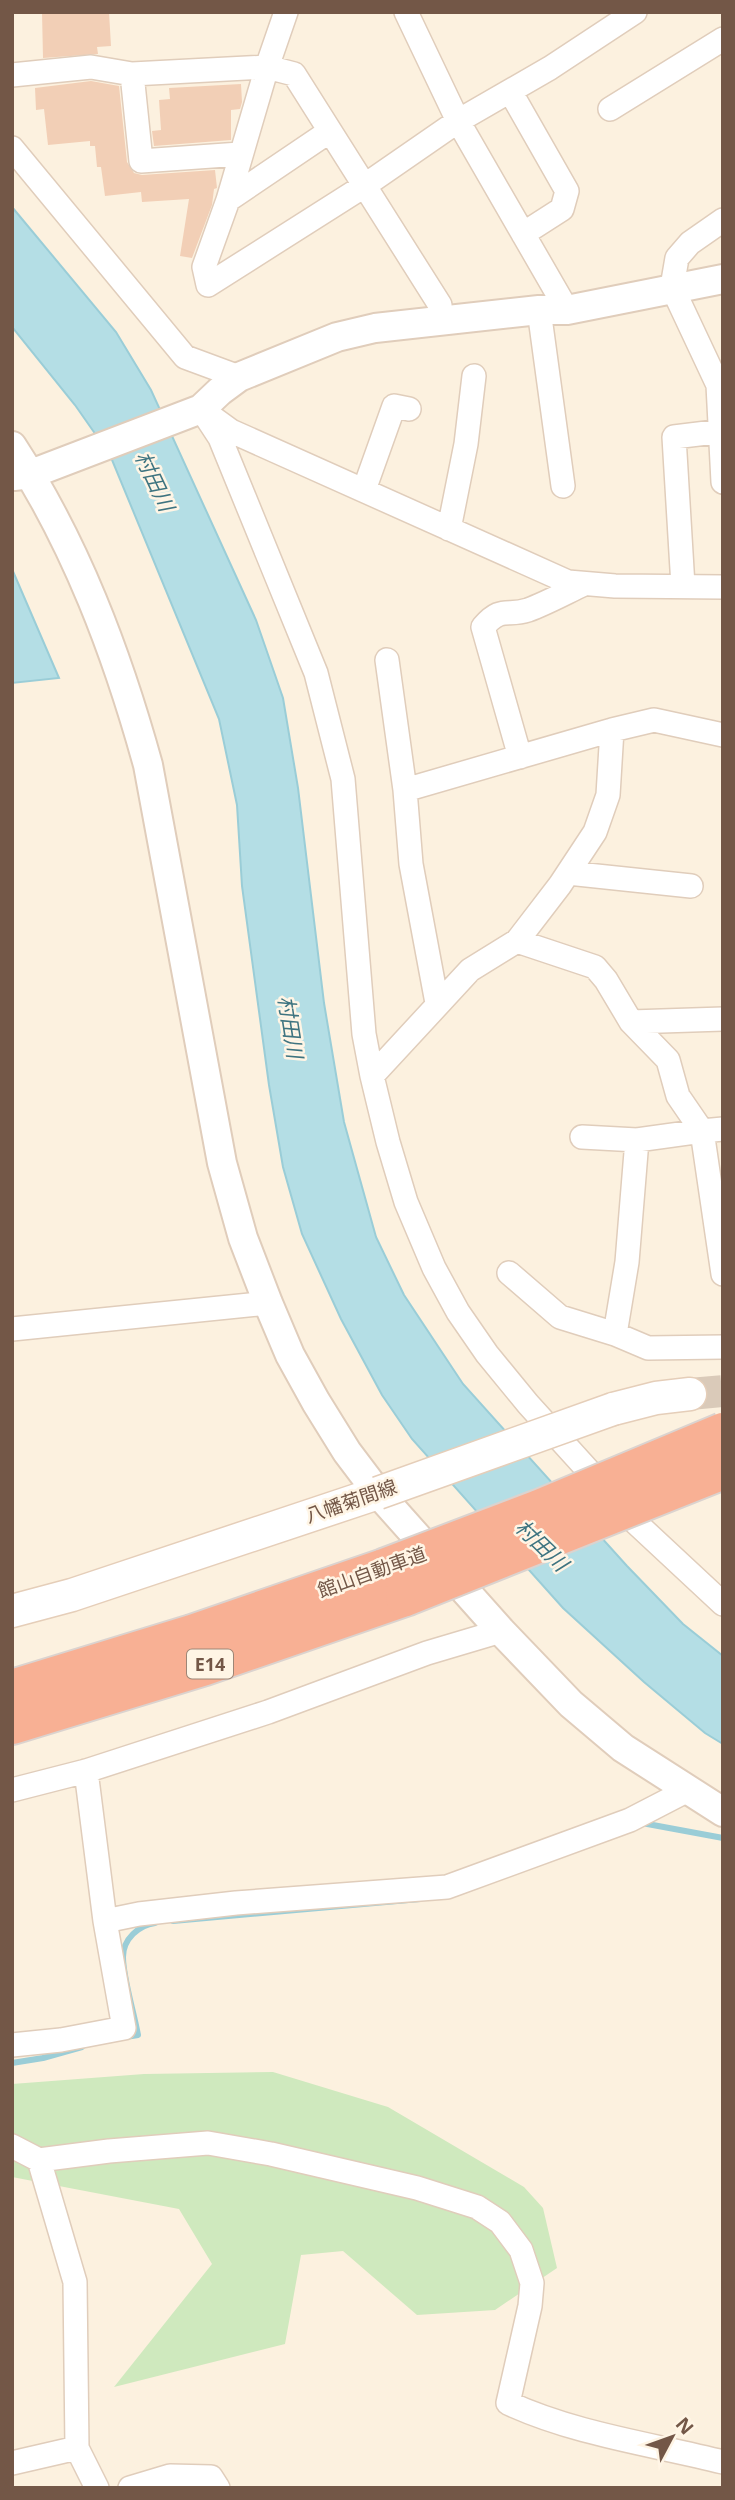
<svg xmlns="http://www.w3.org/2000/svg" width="735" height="2500" viewBox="0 0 735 2500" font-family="'Noto Sans','Noto Sans JP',sans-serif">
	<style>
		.green { fill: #cfe9be }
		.water { fill: #b4dee5; stroke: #9acdd7; stroke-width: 2 }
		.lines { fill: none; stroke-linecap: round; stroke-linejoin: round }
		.stream { stroke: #9acdd7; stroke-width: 6 }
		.building { fill: #f2cfb6 }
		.secondary-tunnel { stroke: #dacab9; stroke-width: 32; stroke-dasharray: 32 16; stroke-linecap: butt }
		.minor-casing { stroke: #e0cdbb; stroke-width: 26 }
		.tertiary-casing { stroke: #e0cdbb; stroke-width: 32 }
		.secondary-casing { stroke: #e5ceb9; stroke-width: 35 }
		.motorway-casing { stroke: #dbd3cf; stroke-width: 42 }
		.minor { stroke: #fff; stroke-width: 23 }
		.tertiary { stroke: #fff; stroke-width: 28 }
		.secondary { stroke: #fff; stroke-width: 32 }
		.motorway { stroke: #f8b094; stroke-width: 38 }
		.secondary-bridge-casing { stroke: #e5ceb9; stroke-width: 35; stroke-linecap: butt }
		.motorway-bridge-casing { stroke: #dbd3cf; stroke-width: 42; stroke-linecap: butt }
		.secondary-bridge { stroke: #fff; stroke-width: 32 }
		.motorway-bridge { stroke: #f8b094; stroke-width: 38 }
		.labels { text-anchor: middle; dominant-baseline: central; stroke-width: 5; stroke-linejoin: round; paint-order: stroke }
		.shield { fill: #fff5e5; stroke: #9d8676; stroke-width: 2 }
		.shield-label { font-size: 18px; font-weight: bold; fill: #735747 }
		.street-label { font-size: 19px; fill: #735747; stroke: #fff5e5 }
		.water-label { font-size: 21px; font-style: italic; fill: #3e7480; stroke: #fff5e5 }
	</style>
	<rect width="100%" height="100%" fill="#fcf1df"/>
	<path class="green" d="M273 2072 388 2107 524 2187 543 2208 557 2268 495 2310 417 2315 343 2251 301 2255 285 2344 114 2387 212 2264 179 2209 12 2177V2084L144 2074Z"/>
	<path class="water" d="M12 207 116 332 151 390 256 620 283 698 298 788 324 1003 344 1122 376 1237 404 1295 463 1384 627 1566 683 1624 723 1656V1744L705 1733 644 1682 563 1608 412 1439 382 1395 341 1319 302 1234 283 1167 269 1085 242 886 237 805 219 719 110 455 75 405 12 327Z
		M12 569 59 678 12 683Z"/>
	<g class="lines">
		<path class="stream" d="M642 1823 723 1838
			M173 1921 420 1899
			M126 2037 138 2035C134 2012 123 1978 123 1957 123 1939 139 1925 155 1923
			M12 2063 43 2058 82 2047"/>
	</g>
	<path class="building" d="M42 12H109L111 46 97 47 98 54 43 58Z
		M91 81 119 86 127 162 134 173 142 175 215 170 217 188 214 189 212 205 192 258 180 256 189 199 142 202 141 192 105 196 101 167H97L95 146H90V141L48 145 44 109 36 110 35 88Z
		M241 84 242 102 240 109 231 110V140L154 146 152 131 161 130 159 100 170 99 169 88Z"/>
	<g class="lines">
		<path class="secondary-tunnel" d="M690 1394 723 1391"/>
		<defs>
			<path id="minor" d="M286 12 267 67 228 200 204 267 208 285 364 186 458 121 550 68 635 12
				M406 12 458 121 567 310
				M132 74 141 161 240 154
				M12 75 91 67 132 74 267 67 294 74 440 305 441 322
				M510 91 567 191 562 209 523 234
				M610 109 723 39
				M12 148 185 357 239 377
				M228 200 330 131
				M723 220 690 243 677 258 672 287 718 385 723 482
				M539 310 563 486
				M201 409 220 438 316 673 343 779 364 1034 372 1076 388 1142 406 1202 434 1268 458 1312 487 1354 528 1404 635 1522 723 1604
				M209 415 231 431 568 582 615 586 723 587
				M364 490 394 406 409 409
				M449 529 466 444 474 376
				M683 586 674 437 723 431
				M387 660 405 790 411 864 437 1003
				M520 757 483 627C502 605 507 617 528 610 547 603 565 593 584 584
				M405 790 612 730 654 720 723 735
				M568 873 691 886
				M517 941 595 967 606 980 631 1022 668 1060 678 1096 702 1131 723 1129
				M631 1022 723 1019
				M372 1076 470 970 517 941 560 885 595 832 608 795 612 730
				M582 1137 637 1140 702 1131 723 1274
				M509 1273 560 1317 615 1334 648 1348 723 1347
				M12 1329 268 1303
				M615 1334 627 1262 637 1140
				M12 1790 86 1771 268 1712 427 1653 501 1631
				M105 1921 139 1914 236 1903 447 1887 630 1820 688 1790
				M12 2045 61 2040 124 2028 105 1921 86 1771
				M12 2146 39 2160 109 2151 208 2143 271 2154 417 2188 477 2207 500 2222 521 2250 532 2283 530 2306 508 2403C575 2434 651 2444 723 2462
				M39 2160 75 2282 77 2448 97 2488
				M12 2463 77 2448
				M130 2488 170 2476 211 2477 218 2488"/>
			<path id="tertiary" d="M12 446C76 544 117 653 148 765L222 1163 243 1238 268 1303 290 1355 316 1402 347 1452 378 1493 501 1631 571 1704 623 1748 723 1812
				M14 476 31 474 201 409 220 391 239 377 337 337 375 328 539 310H567L723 279"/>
			<path id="secondary" d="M613 1409 656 1398 690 1394
				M12 1611 72 1595 378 1493"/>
			<path id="motorway" d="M12 1689 192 1634 384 1568
				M12 1725 205 1666 405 1597"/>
		</defs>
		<use href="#minor" class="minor-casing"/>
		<use href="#tertiary" class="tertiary-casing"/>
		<use href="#secondary" class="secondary-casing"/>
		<use href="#motorway" class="motorway-casing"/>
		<use href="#minor" class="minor"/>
		<use href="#tertiary" class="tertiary"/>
		<use href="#secondary" class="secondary"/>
		<use href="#motorway" class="motorway"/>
		<defs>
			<path id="secondary-bridge" d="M378 1493 613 1409"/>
			<path id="motorway-bridge" d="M384 1568 539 1509 723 1432
				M405 1597 723 1470"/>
		</defs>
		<use href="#secondary-bridge" class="secondary-bridge-casing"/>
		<use href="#motorway-bridge" class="motorway-bridge-casing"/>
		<use href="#secondary-bridge" class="secondary-bridge"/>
		<use href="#motorway-bridge" class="motorway-bridge"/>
	</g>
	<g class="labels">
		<rect class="shield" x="187" y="1649.5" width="46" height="29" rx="5"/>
		<g class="shield-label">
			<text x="210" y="1664">E14</text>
		</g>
		<g class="street-label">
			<text transform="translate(351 1501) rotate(-19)">八幡菊間線</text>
			<text transform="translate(372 1572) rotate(-20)">館山自動車道</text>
		</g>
		<g class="water-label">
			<text transform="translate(155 481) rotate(65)">村田川</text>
			<text transform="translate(291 1027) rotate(81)">村田川</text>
			<text transform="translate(542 1545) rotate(44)">村田川</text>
		</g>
	</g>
	<rect width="735" height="2500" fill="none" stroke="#735747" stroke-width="28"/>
	<g transform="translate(672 2437) rotate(49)" stroke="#fff5e5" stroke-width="5" paint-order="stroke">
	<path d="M0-5L12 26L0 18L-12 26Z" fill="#735747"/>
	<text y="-10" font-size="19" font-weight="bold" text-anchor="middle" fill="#735747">N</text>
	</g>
</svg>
